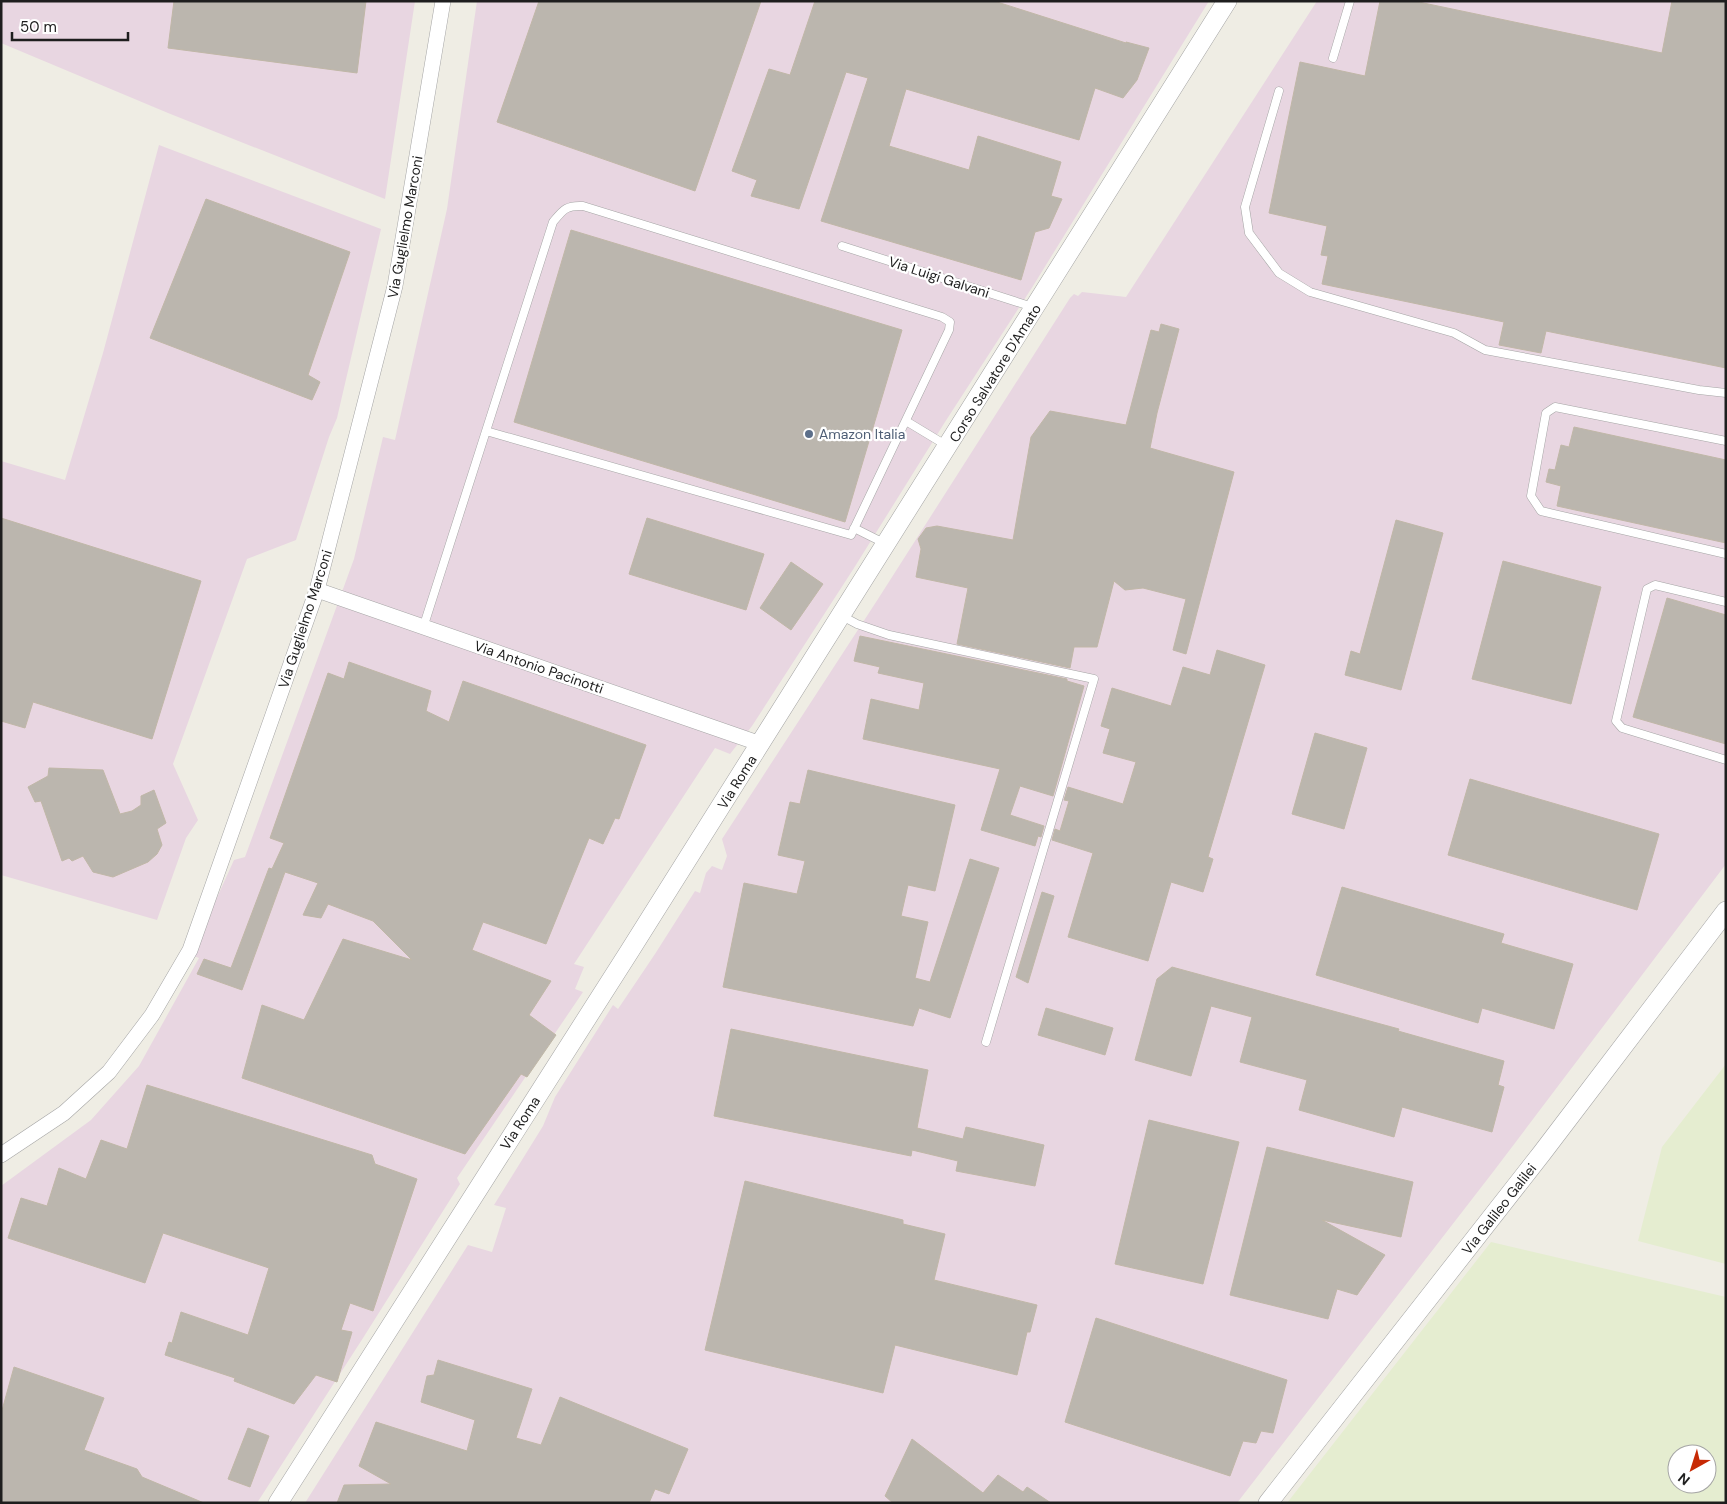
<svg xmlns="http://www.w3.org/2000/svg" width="1727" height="1504" viewBox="0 0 1727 1504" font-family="'DM Sans',sans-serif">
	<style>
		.industrial { fill: #e8d6e1 }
		.farmland { fill: #e5edd0; fill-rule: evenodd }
		.building { fill: #bbb6ae; stroke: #c0b7a7 }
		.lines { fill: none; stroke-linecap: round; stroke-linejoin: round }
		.service-casing { stroke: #a5a5a5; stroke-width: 9 }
		.minor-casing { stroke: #a5a5a5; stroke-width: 16 }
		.tertiary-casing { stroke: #a5a5a5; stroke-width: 20 }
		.service { stroke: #fff; stroke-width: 8 }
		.minor { stroke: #fff; stroke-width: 15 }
		.tertiary { stroke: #fff; stroke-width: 19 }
		.service-dot { fill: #5c6f8a; stroke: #fff; stroke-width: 2 }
		.labels { text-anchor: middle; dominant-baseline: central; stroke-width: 4.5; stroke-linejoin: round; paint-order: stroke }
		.street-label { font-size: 14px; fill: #1e1e1e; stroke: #fff }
		.service-label { font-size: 14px; fill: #4e5e75; stroke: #fff; text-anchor: start }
	</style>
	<rect width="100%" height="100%" fill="#efede4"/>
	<path class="industrial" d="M1 1H415L385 199 168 113 1 43Z
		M477 1H1209L1033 286 945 422 854 568 752 726 730 754 715 748 574 964 584 967 575 989 583 992 457 1178 460 1184 363 1338 257 1503H1V1186L91 1120 139 1066 199 958 191 955 234 860 245 857 354 559 383 437 395 440 447 209Z
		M1317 1H1726V864L1493 1172 1237 1503H305L468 1245 492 1252 506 1208 494 1205 543 1126 555 1097 613 1005 618 1009 655 954 695 891 700 893 706 873 712 866 722 870 727 856 722 839 878 599 1070 298 1074 294 1078 296 1082 292 1126 297Z
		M159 145 381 229 337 418 329 437 296 540 247 559 173 764 198 820 186 838 157 920 1 875V461L65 480 103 353Z"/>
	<path class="farmland" d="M1726 1064V1264L1638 1241 1662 1147Z
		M1491 1242 1726 1297V1503H1287ZM1677 1454H1707V1484H1677Z"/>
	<path class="building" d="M174 1H366L357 73 168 48Z
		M539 1H761L695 191 497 122Z
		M815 1H994L1126 43V42L1149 48 1137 80 1123 98 1095 88 1079 140 906 89 889 146 969 170 978 136 1061 162 1051 196 1062 199 1049 228 1035 232 1021 280 821 221 868 78 846 72 799 209 751 196 757 180 732 171 769 69 790 75Z
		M1380 1H1414L1662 53 1672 1H1726V368L1546 331 1541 353 1499 345 1504 322 1322 284 1328 256 1321 255 1327 226 1269 213 1300 62 1365 76Z
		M206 199 350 252 308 375 320 382 312 400 150 338Z
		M571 230 902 330 845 522 514 422Z
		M1161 324 1179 329 1157 413 1150 448 1234 472 1186 654 1173 650 1186 599 1143 588 1125 590 1114 581 1097 647H1074L1070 668 957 644 968 588 916 577 921 549 918 539 926 528 937 526 1013 540 1031 437 1050 411 1126 425 1151 330 1159 332Z
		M1574 427 1726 460V543L1557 506 1561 486 1546 482 1549 469 1555 470 1561 445 1569 447Z
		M1 518 201 581 152 739 33 702 25 728 1 721Z
		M647 518 764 554 746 610 629 574Z
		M1396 520 1443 533 1401 690 1345 675 1351 651 1360 654Z
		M1503 561 1601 587 1571 704 1472 679Z
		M791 562 823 584 791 630 760 608Z
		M1667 598 1726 615V744L1633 717Z
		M860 636 1067 679V681L1084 686 1053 796 1020 786 1010 815 1044 826 1041 837 1038 836 1035 846 981 830 1000 769 863 739 871 699 919 710 924 683 878 673 880 667 854 661Z
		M1217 650 1265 665 1208 857 1213 859 1203 892 1171 882 1148 961 1068 937 1093 853 1052 840 1055 829 1060 831 1069 801 1064 800 1068 787 1123 804 1136 762 1103 753 1110 729 1101 726 1112 688 1171 706 1183 667 1210 675Z
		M349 662 431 691 426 711 449 722 463 681 646 745 619 819 615 818 603 844 589 838 546 944 483 922 472 950 551 981 529 1015 556 1035 527 1077 521 1074 465 1154 242 1078 262 1005 304 1020 343 939 412 960 373 921 328 904 321 918 303 915 318 883 285 872 242 990 197 974 204 959 231 968 269 868 272 869 284 843 270 838 328 673 344 679Z
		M1315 733 1367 748 1344 829 1292 814Z
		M49 768 103 770 120 814 132 811 141 805V796L154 790 166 823 157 829 162 845 157 854 148 862 113 877 93 872 83 856 72 861 69 858 62 861 41 801 35 802 28 787 48 776Z
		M808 770 955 805 935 891 908 885 901 916 928 922 915 978 930 982 970 859 999 868 950 1018 919 1008 913 1026 723 987 744 883 797 894 805 861 778 855 790 802 800 804Z
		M1470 779 1659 834 1637 910 1448 855Z
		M1342 887 1504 934 1501 943 1573 964 1554 1029 1482 1008 1478 1023 1316 975Z
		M1042 892 1054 896 1028 983 1016 977Z
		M1172 967 1399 1029 1398 1031 1504 1061 1498 1085 1504 1087 1492 1132 1402 1107 1394 1137 1299 1110 1307 1080 1240 1062 1252 1017 1211 1006 1191 1076 1135 1060 1157 979Z
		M1046 1008 1113 1028 1105 1055 1038 1035Z
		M731 1029 928 1070 917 1128 963 1139 966 1127 1044 1145 1035 1186 956 1171 958 1161 912 1150 911 1156 714 1116Z
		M147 1085 372 1155 375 1164 417 1179 373 1311 350 1303 341 1330 352 1332 337 1382 316 1375 294 1404 234 1381 235 1378 165 1355 169 1342 172 1343 181 1312 248 1335 269 1268 163 1233 145 1283 8 1238 21 1198 47 1206 59 1168 86 1179 101 1140 127 1149Z
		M1149 1120 1239 1142 1203 1284 1115 1264Z
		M1267 1147 1413 1182 1401 1237 1322 1220 1385 1255 1357 1295 1337 1289 1328 1319 1230 1295Z
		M745 1181 903 1220V1224L945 1234 934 1280 1037 1305 1030 1332H1027L1017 1375 895 1345 883 1393 705 1350Z
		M1096 1318 1287 1380 1273 1433 1261 1431 1256 1443 1243 1441 1230 1476 1065 1422Z
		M438 1360 532 1389 516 1438 541 1445 560 1397 688 1449 669 1494 655 1489 649 1503H337L344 1485 391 1484 359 1466 376 1422 467 1451 475 1420 421 1402 427 1376 434 1375Z
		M14 1367 104 1398 84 1450 137 1469 142 1477 204 1503H1V1414Z
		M248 1428 269 1436 250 1487 228 1479Z
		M912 1439 983 1493 998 1475 1023 1492 1027 1487 1051 1503H893L885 1496Z"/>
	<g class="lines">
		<defs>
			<path id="service" d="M1333 58 1350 1
				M1279 91 1245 207 1249 233 1279 273 1310 292 1454 333 1485 350 1699 390 1726 393
				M842 246 1036 308
				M906 421 949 447
				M1726 441 1555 407 1546 413 1531 496 1541 511 1726 554
				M854 528 886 544
				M1726 602 1655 585 1647 589 1616 721 1622 728 1726 760
				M842 616 857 624 889 635 1094 679 986 1042
				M423 628 486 431 851 535 949 330 950 322 942 317 583 206C566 205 563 210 553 222L486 431"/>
			<path id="minor" d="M317 590 761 744
				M1 1155 64 1113 109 1072 152 1015 190 950 317 590 395 286 443 1"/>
			<path id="tertiary" d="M278 1503C597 1004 914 504 1227 1
				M1268 1503 1542 1153 1726 911"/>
		</defs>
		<use href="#service" class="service-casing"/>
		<use href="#minor" class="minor-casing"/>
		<use href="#tertiary" class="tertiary-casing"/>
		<use href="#service" class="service"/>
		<use href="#minor" class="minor"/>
		<use href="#tertiary" class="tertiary"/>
	</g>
	<circle class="service-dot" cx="809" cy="434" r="5"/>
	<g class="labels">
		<g class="street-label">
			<text transform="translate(405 227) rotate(-80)">Via Guglielmo Marconi</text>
			<text transform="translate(939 277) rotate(18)">Via Luigi Galvani</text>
			<text transform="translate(995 373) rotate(-58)">Corso Salvatore D'Amato</text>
			<text transform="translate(305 619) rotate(-72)">Via Guglielmo Marconi</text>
			<text transform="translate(539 667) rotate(19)">Via Antonio Pacinotti</text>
			<text transform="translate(737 782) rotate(-58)">Via Roma</text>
			<text transform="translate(520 1123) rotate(-57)">Via Roma</text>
			<text transform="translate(1499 1209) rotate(-52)">Via Galileo Galilei</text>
		</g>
		<g class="service-label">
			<text x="819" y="434">Amazon Italia</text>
		</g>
	</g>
	<rect width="1727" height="1504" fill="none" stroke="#1e1e1e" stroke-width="5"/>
	<g transform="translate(1692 1469) rotate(219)"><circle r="24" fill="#ffffff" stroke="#a5a5a5"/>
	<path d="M0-4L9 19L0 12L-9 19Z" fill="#c72a05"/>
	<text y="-8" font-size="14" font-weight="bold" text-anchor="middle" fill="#1e1e1e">N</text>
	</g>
	<path d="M12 32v8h116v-8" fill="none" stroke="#1e1e1e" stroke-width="2.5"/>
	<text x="20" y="32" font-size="15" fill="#1e1e1e" stroke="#ffffff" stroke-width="4" paint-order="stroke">50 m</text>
</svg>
